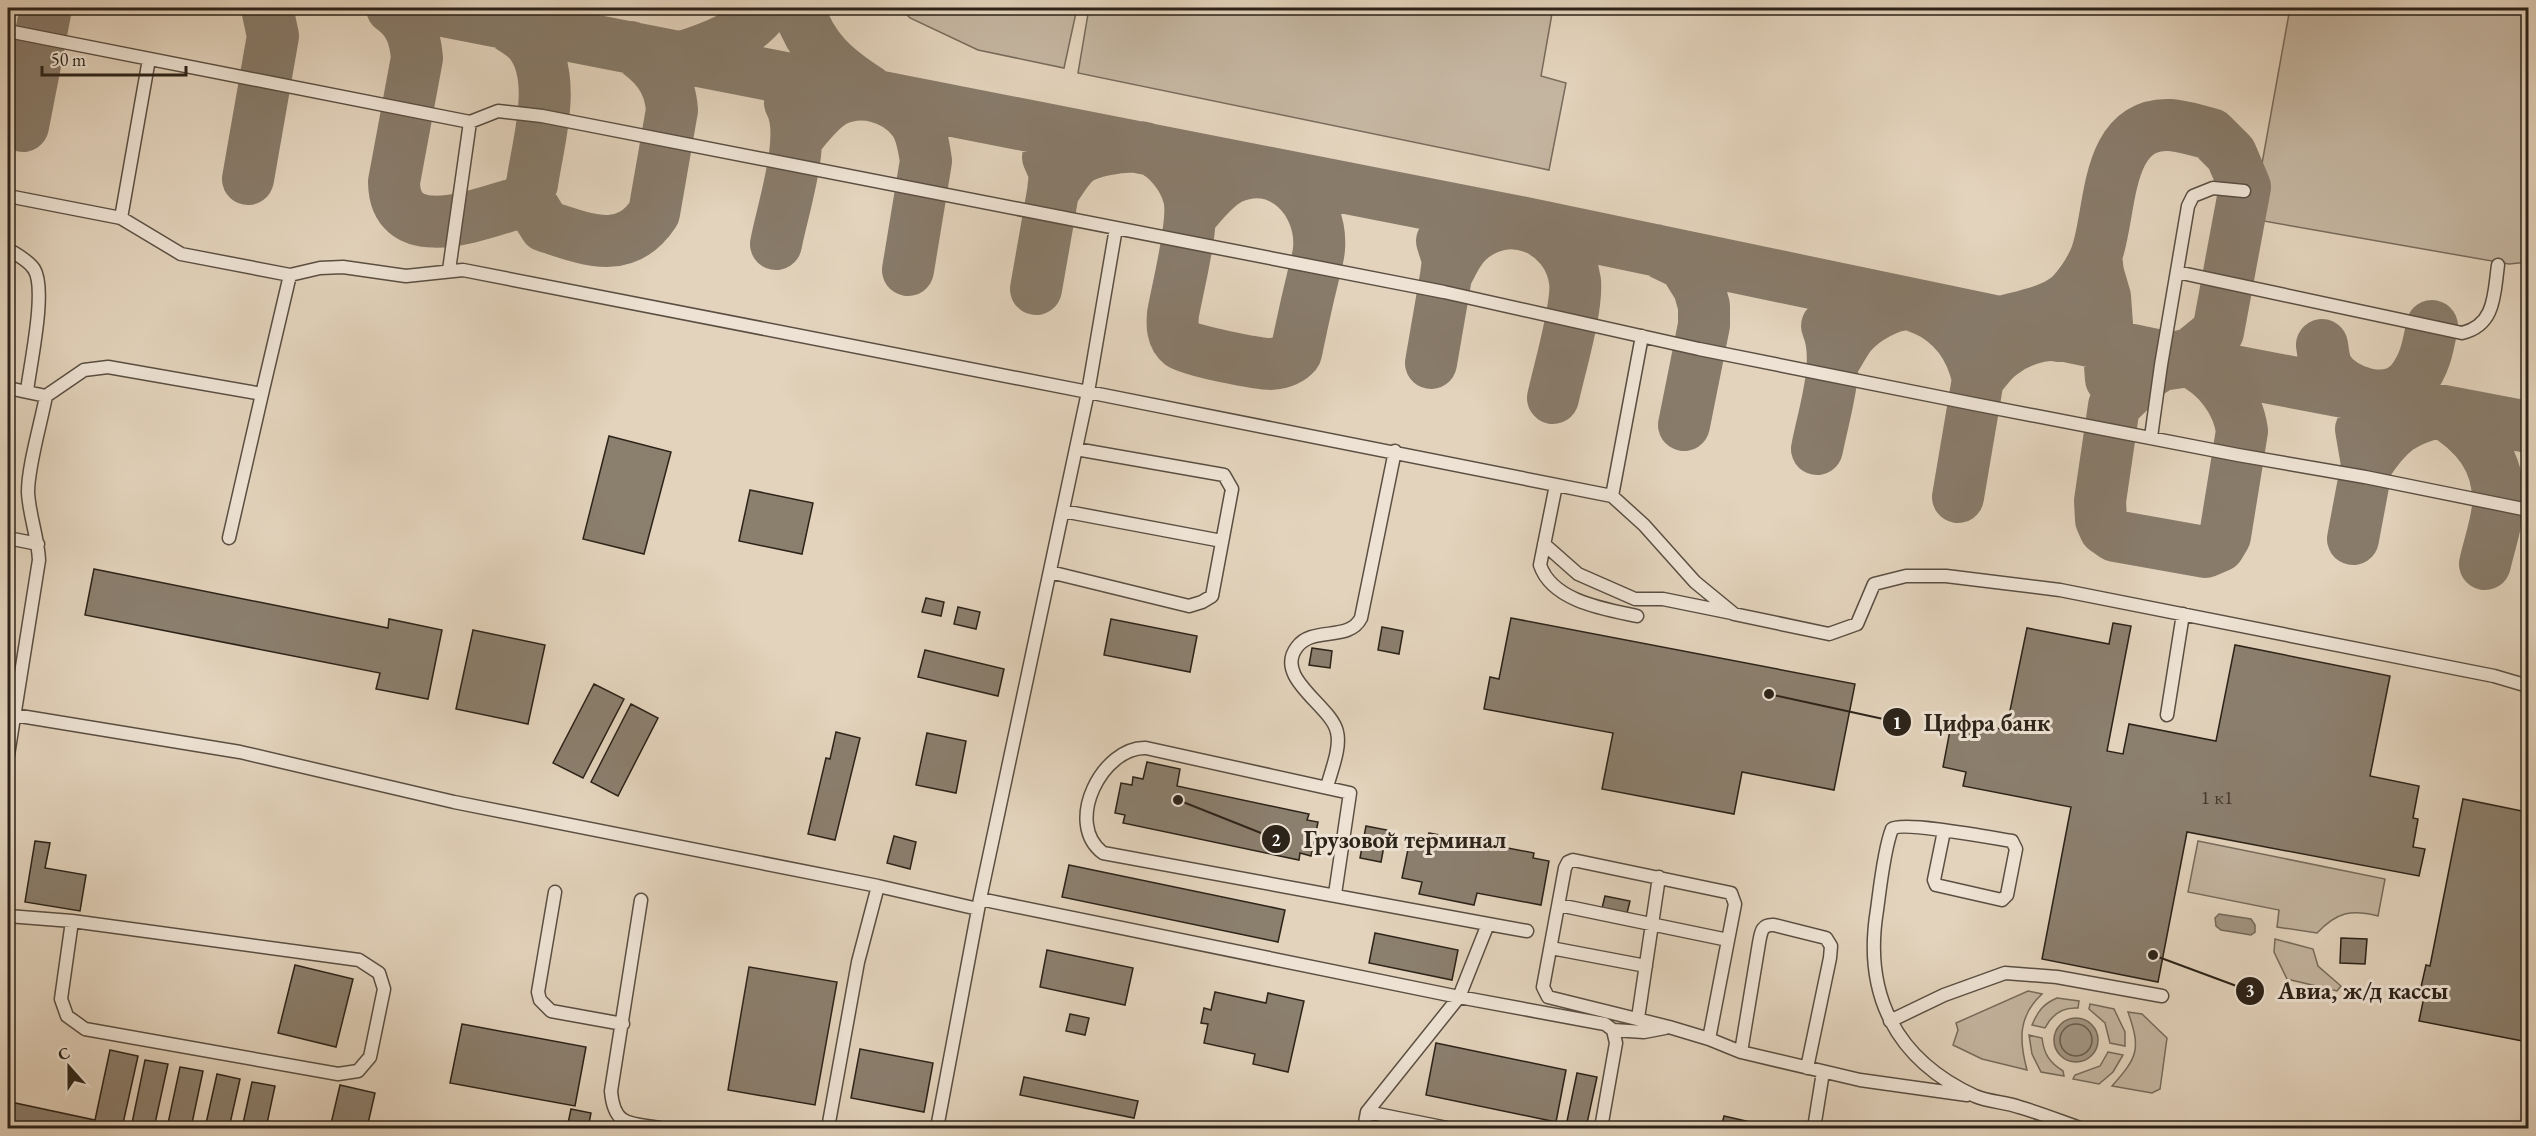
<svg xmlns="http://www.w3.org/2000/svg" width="2536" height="1136" viewBox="0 0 2536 1136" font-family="'EB Garamond',serif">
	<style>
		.green { fill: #c4b5a0; stroke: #786c5c; stroke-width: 1.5 }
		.water { fill: #a59785; stroke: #75695a; stroke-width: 1.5 }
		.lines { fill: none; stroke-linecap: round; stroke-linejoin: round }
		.shore { stroke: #685d4f; stroke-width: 1.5 }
		.taxiway { stroke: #887b6a; stroke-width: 52 }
		.building { fill: #8b7f6e; stroke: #2c2319; stroke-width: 1.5 }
		.service-casing { stroke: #5a4f42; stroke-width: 15 }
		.service { stroke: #ede2d3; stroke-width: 12 }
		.labels { text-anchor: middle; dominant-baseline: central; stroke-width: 6; stroke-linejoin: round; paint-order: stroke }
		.number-label { font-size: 20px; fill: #443a2e }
		.leader { fill: none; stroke: #2c2319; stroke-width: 2 }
		.callout-dot { fill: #2c2319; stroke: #ede2d3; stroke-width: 2 }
		.mark-label { font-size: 18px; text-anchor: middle; font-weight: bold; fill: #fff }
		.callout-label { font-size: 24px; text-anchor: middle; font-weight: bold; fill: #2c2319; stroke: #ede2d3; stroke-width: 6; stroke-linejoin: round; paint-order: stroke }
	</style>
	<rect width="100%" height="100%" fill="#e3d3bc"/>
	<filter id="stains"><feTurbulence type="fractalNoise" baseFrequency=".00333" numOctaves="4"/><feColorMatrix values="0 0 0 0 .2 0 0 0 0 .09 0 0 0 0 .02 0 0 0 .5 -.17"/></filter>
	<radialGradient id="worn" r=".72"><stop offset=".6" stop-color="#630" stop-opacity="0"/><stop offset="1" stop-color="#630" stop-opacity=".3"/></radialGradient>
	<path class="green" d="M900 8H1077L1064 68 978 50 910 18Z
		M1089 8H1553L1541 76 1566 83 1549 170 1078 73Z
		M2290 8H2528V262L2509 264 2252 219Z
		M2198 841 2385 879 2378 916C2351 909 2337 912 2317 933L2277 927 2279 910 2188 892Z
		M2275 939 2313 949 2318 966 2341 986 2337 991 2287 979 2274 952Z
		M2028 991 2042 994C2018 1016 2019 1040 2027 1070L1982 1059 1953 1045 1958 1030 1956 1023Z
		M2057 998 2079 1001 2078 1008C2062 1007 2052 1014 2045 1028L2032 1025C2038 1011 2043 1004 2057 998Z
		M2090 1004 2114 1009 2125 1032V1046L2110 1043 2105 1023 2089 1009Z
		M2128 1012 2142 1014 2167 1038 2160 1089 2152 1093 2112 1086C2138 1057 2141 1049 2128 1012Z
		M2029 1035 2042 1038C2044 1054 2049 1062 2063 1071L2064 1076 2041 1072 2032 1054Z
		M2108 1052 2123 1055 2113 1072 2099 1084 2073 1079 2075 1075 2100 1066Z"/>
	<path class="water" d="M2219 914 2251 919 2255 925V932L2251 935 2221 930 2216 926 2215 918Z
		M2054 1040a22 22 0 1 1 44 0a22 22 0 1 1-44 0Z"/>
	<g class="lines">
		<path class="shore" d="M2060 1040a16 16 0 1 1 32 0a16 16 0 1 1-32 0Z"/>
		<path class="taxiway" d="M392 8C410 21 415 36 417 58L394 182C395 249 482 213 518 203L527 197 532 184C538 142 559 76 529 41 523 34 511 28 503 22
			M428 8 1525 223 2228 370 2528 427
			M798 8C812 49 833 68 869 91
			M682 57C714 47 744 36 766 8
			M23 126 46 8
			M798 137C808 125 820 109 834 101 861 87 897 97 914 121 922 132 924 148 926 161L908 270
			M248 179 273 36 267 8
			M1053 192C1061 180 1069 164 1082 157 1096 150 1130 144 1145 148 1166 153 1184 177 1189 197 1195 221 1178 286 1173 314 1172 325 1172 337 1181 344 1191 351 1258 364 1271 364 1281 363 1290 360 1296 353 1301 329 1306 305 1312 281 1314 271 1318 260 1319 249 1323 201 1280 156 1231 178 1215 186 1203 202 1191 216
			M527 197 545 226C586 239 625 257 654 213L672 110C670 80 654 62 630 47
			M776 244C783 207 808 135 790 103
			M1655 250 1684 264 1699 288 1704 306V325L1684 425
			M2096 256 2098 273 2105 297 2111 379
			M1446 276C1452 264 1458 250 1468 241 1507 204 1568 229 1575 281 1578 307 1559 370 1553 398
			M1036 289 1053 192 1055 173 1048 157
			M1998 323C2021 316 2053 312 2071 295 2080 285 2091 269 2096 256 2112 215 2103 122 2170 125 2184 126 2198 131 2211 134
			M2322 345C2323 352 2324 361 2327 368 2342 394 2390 407 2411 382 2425 365 2428 347 2432 326
			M2173 358 2191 354 2218 332 2245 187 2231 154 2212 135
			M1834 361C1840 352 1845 341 1852 333 1864 319 1890 304 1909 304 1913 304 1919 308 1923 309 1953 322 1971 347 1978 379L1958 497
			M2189 361C2217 374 2238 401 2242 431L2225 536 2219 546 2205 552 2115 536 2105 529 2101 520 2100 501 2114 406 2147 374 2161 365Z
			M1431 363 1446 276 1448 260 1442 241
			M1978 379C1985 371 1992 360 2001 354 2016 342 2041 332 2060 336
			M1817 449C1824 412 1842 361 1827 326
			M2367 464C2389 431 2402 421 2440 411 2476 432 2500 461 2498 505 2497 524 2489 545 2485 564
			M2353 539 2367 464 2361 429"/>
	</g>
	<path class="building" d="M609 436 671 452 644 554 583 539Z
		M750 490 813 503 802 554 739 541Z
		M94 569 388 628 389 619 442 630 428 699 376 689 380 673 85 615Z
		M926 598 944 602 941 616 922 612Z
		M958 607 980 612 976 629 954 624Z
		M1511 618 1855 684 1834 790 1742 772 1734 814 1602 789 1613 733 1484 709 1490 677 1499 679Z
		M1111 619 1197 636 1190 672 1104 655Z
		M2113 623 2131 626 2107 751 2123 754 2129 724 2216 741 2235 645 2390 676 2370 776 2419 786 2413 818 2418 819 2413 847 2425 849 2419 876 2187 832 2158 982 2042 959 2071 807 1963 786 1966 772 1943 767 1951 725 1974 730 1975 724 2006 730 2027 628 2109 644Z
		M1382 627 1403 631 1399 654 1378 650Z
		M473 630 545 645 528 724 456 709Z
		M1312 648 1332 651 1330 668 1309 665Z
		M925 650 1004 669 998 696 918 677Z
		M594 684 624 699 583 778 553 763Z
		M631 704 658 718 618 796 591 782Z
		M836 732 860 738 835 840 808 834 826 758 830 759Z
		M927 733 966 741 956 793 916 785Z
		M1147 762 1180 769 1177 786 1309 814 1307 820 1318 822 1311 856 1300 853 1299 860 1123 823 1125 815 1115 813 1121 783 1132 785 1133 777 1143 779Z
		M2526 789 2528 790V1042L2419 1021 2424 997 2419 996 2426 965 2430 966 2463 799 2522 811Z
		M1366 826 1387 830 1381 862 1360 858Z
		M1429 833 1534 853 1533 858 1549 861 1541 905 1477 893 1474 905 1419 894 1422 882 1402 878 1411 835 1428 838Z
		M894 836 916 842 910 869 887 863Z
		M35 841 50 843 45 868 86 875 80 911 25 902Z
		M1069 865 1285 910 1278 942 1062 897Z
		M1605 896 1630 901 1627 913 1602 908Z
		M1375 933 1458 950 1452 980 1369 963Z
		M2341 938 2367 939 2365 964 2340 963Z
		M1047 950 1133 968 1125 1005 1040 987Z
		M295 965 353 979 336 1047 278 1033Z
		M749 967 837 982 815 1105 728 1090Z
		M1215 992 1266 1003 1268 993 1304 1001 1288 1072 1253 1064 1255 1054 1204 1043 1208 1024 1201 1023 1204 1008 1211 1010Z
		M1070 1014 1089 1018 1085 1035 1066 1031Z
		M462 1024 586 1047 575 1106 450 1083Z
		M1436 1043 1566 1070 1556 1122 1426 1095Z
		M860 1049 933 1063 924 1112 851 1098Z
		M110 1050 138 1056 122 1128H33L10 1124 15 1103 95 1120Z
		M145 1060 168 1064 154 1128H131Z
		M180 1067 203 1071 191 1128H167Z
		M1577 1073 1597 1077 1586 1128 1566 1126Z
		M217 1074 240 1079 229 1128H205Z
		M1024 1077 1138 1101 1134 1118 1020 1095Z
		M252 1082 275 1086 266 1128H242Z
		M340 1085 375 1093 367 1128H330Z
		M571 1109 591 1113 588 1128H567Z
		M1724 1116 1768 1126 1767 1128H1721Z"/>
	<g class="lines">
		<defs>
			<path id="service" d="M8 31 470 122 498 111 542 116 1444 292 1699 349 1974 404 2238 455 2365 477 2528 510
				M8 196 121 218 181 254 290 275 320 268 343 267 406 276 463 270 1088 392 1116 228
				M121 218 149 59
				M8 249C17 255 28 260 34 269 47 289 30 365 27 391
				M449 270 470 122
				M2177 272 2462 333C2496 325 2494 293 2498 265
				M8 388 46 396 84 370 108 367 262 394 290 275
				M2151 437 2161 365 2188 206 2193 196 2213 188 2244 191
				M1556 485 1540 565C1552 601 1604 609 1637 616
				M1612 496 1642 336
				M1063 511 1222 541
				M8 538 38 544
				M229 538 262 394
				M1544 544 1578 574 1635 599H1663L1732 613
				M1050 572 1189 606 1202 602 1212 596 1232 489 1224 475 1076 449
				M8 714 240 752 454 802 878 886 978 909
				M2167 715 2183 614
				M8 755 39 560C38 537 29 515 28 492 28 466 41 423 46 396
				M1327 787C1331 771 1341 748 1337 732 1332 706 1273 678 1297 647 1312 626 1349 642 1361 618L1395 451
				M1944 831 1934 880 1936 885 2002 900 2007 895 2016 849 2012 841C1993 838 1902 821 1892 829 1884 849 1880 888 1877 910 1863 995 1896 1060 1975 1096 1989 1102 2005 1102 2019 1107 2040 1113 2060 1121 2080 1128
				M555 892 538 992 540 1000 551 1011 623 1024
				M1335 894 1350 793 1146 748C1103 746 1063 823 1103 853L1488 924 1459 997 1367 1112 1447 1128
				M980 899 1088 392 1612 496 1644 525 1695 582 1734 614 1829 634 1857 624 1874 584 1906 576H1946L2060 590 2494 676 2528 686
				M641 900 611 1091C614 1127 630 1123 660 1128
				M1559 905 1728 940
				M8 916 72 921 359 960 379 973 384 989 370 1057 358 1071 338 1074 85 1029 67 1016 61 999 72 921
				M1488 924 1527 931
				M1551 948 1646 966
				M1638 1018 1659 877
				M1890 1021 1944 995 2005 973 2057 977 2162 996
				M1613 1030 1644 1032 1665 1028
				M1709 1039 1735 904 1731 893 1573 860 1568 862 1565 868 1543 987 1548 997 1669 1027 1709 1039 1741 1052
				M1807 1068 1830 958 1831 946 1826 938 1774 925C1761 924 1761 933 1759 943L1741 1052 1860 1080 1967 1095
				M828 1128 858 962 878 886
				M937 1128 980 899 1459 997 1605 1024 1613 1030 1616 1043 1601 1128
				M1364 1128 1367 1112
				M1814 1128 1823 1072"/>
		</defs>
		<use href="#service" class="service-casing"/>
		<use href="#service" class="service"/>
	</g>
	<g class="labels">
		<g class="number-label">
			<text x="2217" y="797">1 к1</text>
		</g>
	</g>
	<path class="leader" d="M1769 694L1897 722M1178 800L1276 839M2153 955L2250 991"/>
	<g class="callout-dot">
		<circle cx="1769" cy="694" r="6"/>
		<circle cx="1178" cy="800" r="6"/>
		<circle cx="2153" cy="955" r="6"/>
		<circle cx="1897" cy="722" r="15"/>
		<circle cx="1276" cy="839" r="15"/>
		<circle cx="2250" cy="991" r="15"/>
	</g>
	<g class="mark-label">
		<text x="1897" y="729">1</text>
		<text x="1276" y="846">2</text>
		<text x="2250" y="997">3</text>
	</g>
	<g class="callout-label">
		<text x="1987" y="731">Цифра банк</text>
		<text x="1405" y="848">Грузовой терминал</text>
		<text x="2363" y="999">Авиа, ж/д кассы</text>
	</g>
	<rect width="2536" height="1136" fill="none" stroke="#e3d3bc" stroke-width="30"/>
	<rect x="9" y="9" width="2518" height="1118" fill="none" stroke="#2c2319" stroke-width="3"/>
	<rect x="15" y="15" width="2506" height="1106" fill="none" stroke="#2c2319" stroke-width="1.5"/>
	<g transform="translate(69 1067) rotate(339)" stroke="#ede2d3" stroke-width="4.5" paint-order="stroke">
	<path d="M0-4.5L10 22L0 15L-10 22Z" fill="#2c2319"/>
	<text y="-9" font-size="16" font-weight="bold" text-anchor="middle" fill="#2c2319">С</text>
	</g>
	<path d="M42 66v9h144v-9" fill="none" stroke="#2c2319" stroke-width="3"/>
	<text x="51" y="66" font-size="18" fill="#2c2319" stroke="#ede2d3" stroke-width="4.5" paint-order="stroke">50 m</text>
	<rect width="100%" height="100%" filter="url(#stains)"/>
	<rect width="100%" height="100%" fill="url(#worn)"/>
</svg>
